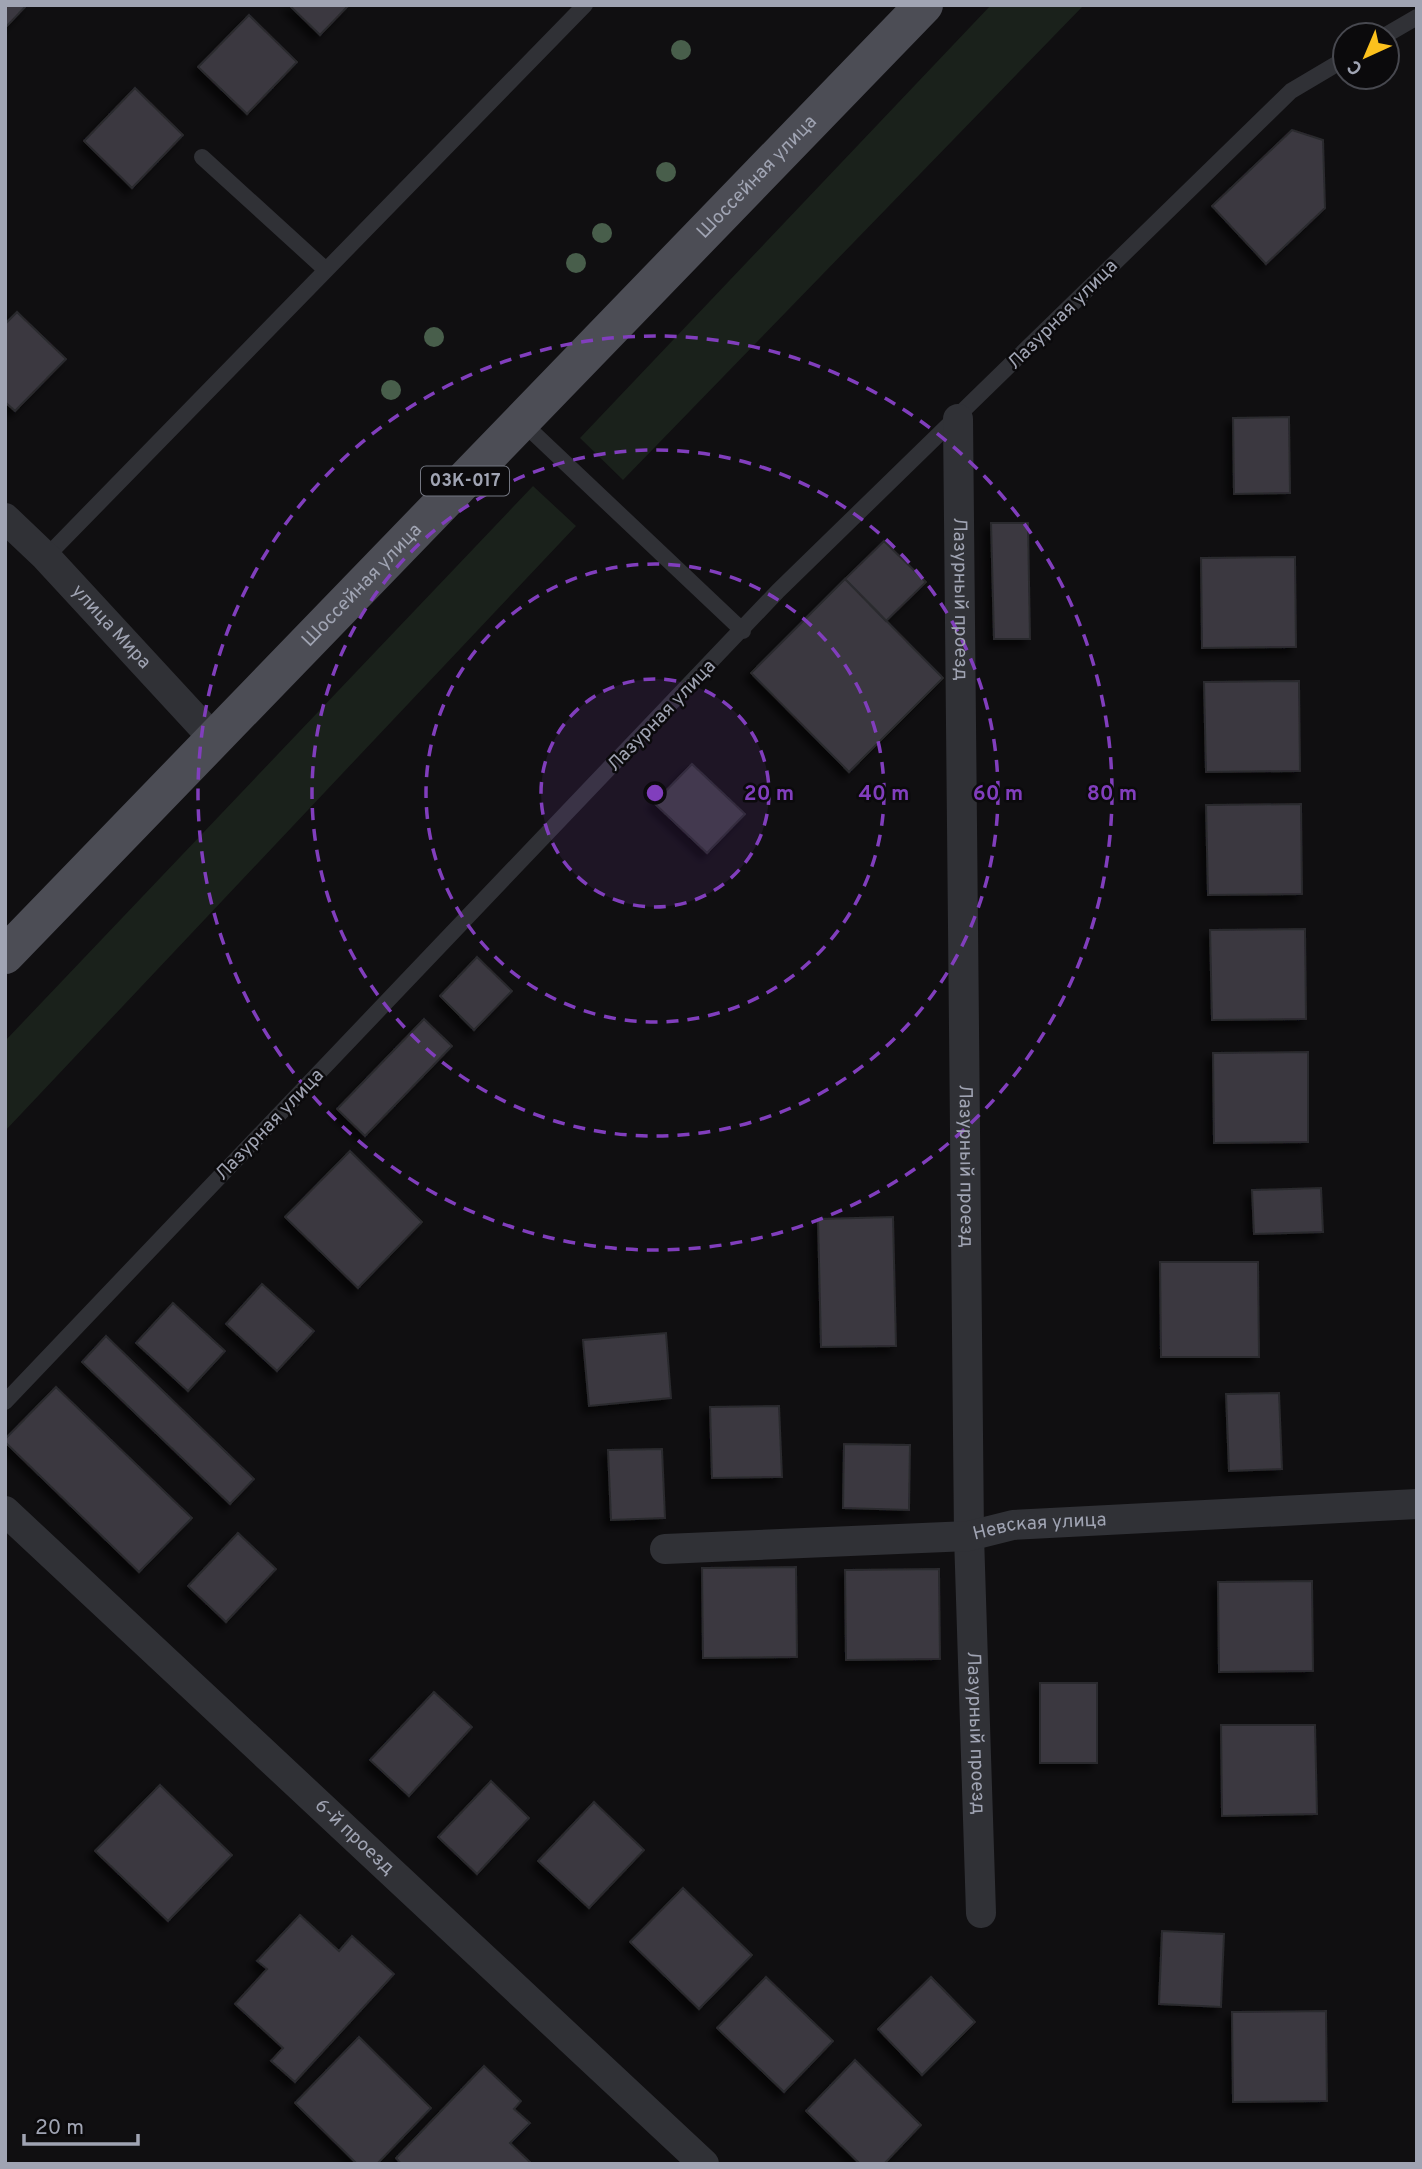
<svg xmlns="http://www.w3.org/2000/svg" width="1422" height="2169" viewBox="0 0 1422 2169" font-family="Overpass,sans-serif">
	<style>
		.green { fill: #1a211b }
		.building { fill: #3a393f; stroke: #2a292d; stroke-width: 2; filter: url(#shadow) }
		.lines { fill: none; stroke-linecap: round; stroke-linejoin: round }
		.lane { stroke: #303136; stroke-width: 16 }
		.street { stroke: #303136; stroke-width: 30 }
		.primary { stroke: #4c4d55; stroke-width: 38 }
		.tree { fill: #485e4b }
		.ring { fill: none; stroke: #813ebd; stroke-width: 3.5; stroke-dasharray: 12 9 }
		.labels { text-anchor: middle; dominant-baseline: central; stroke-width: 5; stroke-linejoin: round; paint-order: stroke }
		.shield { fill: #0b0a0c; stroke: #737681; stroke-width: 2 }
		.shield-label { font-size: 18px; font-weight: bold; fill: #a0a4b3 }
		.street-label { font-size: 19px; fill: #a0a4b3; stroke: #0b0a0c }
		.centre { fill: #813ebd; stroke: #0b0a0c; stroke-width: 3.5 }
		.ring-label { font-size: 21px; text-anchor: middle; font-weight: bold; fill: #813ebd; stroke: #0b0a0c; stroke-width: 5; stroke-linejoin: round; paint-order: stroke }
	</style>
	<defs>
		<filter id="shadow"><feDropShadow dx="-6" dy="6" stdDeviation="3.5" flood-color="#0009"/></filter>
	</defs>
	<rect width="100%" height="100%" fill="#100f11"/>
	<path class="green" d="M991 5H1084L623 480 580 438Z
		M533 486 576 526 5 1131V1041Z"/>
	<path class="building" d="M5 5H27L5 28Z
		M289 5H349L320 35Z
		M249 15 297 62 247 114 198 67Z
		M135 88 183 135 132 188 84 141Z
		M1292 130 1323 140 1325 208 1266 264 1212 206Z
		M17 312 66 359 15 411 5 402V324Z
		M1289 417 1290 493 1234 494 1233 418Z
		M991 523H1028L1030 639H994Z
		M884 541 926 582 886 621 845 579Z
		M1295 557 1296 647 1202 648 1201 558Z
		M845 579 943 678 849 772 751 673Z
		M1299 681 1300 771 1206 772 1204 682Z
		M692 764 745 814 707 853 654 803Z
		M1301 804 1302 894 1208 895 1206 805Z
		M1305 929 1306 1019 1212 1020 1210 930Z
		M477 957 512 991 474 1030 440 996Z
		M424 1019 452 1046 365 1136 337 1109Z
		M1308 1052V1142L1214 1143 1213 1053Z
		M350 1151 422 1222 358 1288 285 1217Z
		M1321 1188 1323 1232 1254 1234 1252 1190Z
		M893 1217 896 1346 821 1347 818 1219Z
		M1160 1262H1258L1259 1357H1161Z
		M262 1284 314 1331 277 1371 226 1324Z
		M173 1303 225 1351 188 1391 136 1343Z
		M666 1333 671 1398 589 1406 583 1340Z
		M106 1336 254 1479 230 1504 82 1362Z
		M56 1387 192 1518 139 1572 5 1442V1439Z
		M1279 1393 1282 1469 1229 1471 1226 1394Z
		M779 1406 782 1477 712 1478 710 1407Z
		M844 1444 910 1445 909 1510 843 1508Z
		M662 1449 665 1518 611 1520 608 1450Z
		M238 1533 276 1569 226 1622 188 1586Z
		M796 1567 797 1657 703 1658 702 1568Z
		M939 1569 940 1659 846 1660 845 1570Z
		M1312 1581 1313 1671 1219 1672 1218 1582Z
		M1040 1683H1097V1763H1040Z
		M434 1692 472 1727 409 1796 370 1760Z
		M1221 1725H1315L1317 1814 1222 1816Z
		M491 1781 529 1818 477 1874 438 1837Z
		M160 1785 232 1855 168 1921 95 1851Z
		M594 1802 644 1850 589 1908 538 1861Z
		M683 1888 752 1955 699 2009 630 1942Z
		M300 1915 339 1951 352 1936 394 1974 295 2082 271 2061 283 2048 235 2004 267 1969 257 1961Z
		M1162 1931 1224 1934 1221 2007 1159 2004Z
		M766 1977 833 2041 784 2092 717 2028Z
		M931 1977 975 2022 922 2075 878 2029Z
		M1326 2011 1327 2101 1233 2102 1232 2012Z
		M359 2037 431 2108 377 2164H357L295 2103Z
		M855 2060 921 2125 884 2164H860L806 2111Z
		M484 2066 521 2101 514 2109 530 2123 510 2143 531 2163 401 2164 396 2158Z"/>
	<g class="lines">
		<path class="lane" d="M1386 35 1417 17
			M202 157 326 270
			M522 422 743 631
			M46 557 585 5
			M5 1402 778 591 1291 91 1345 59"/>
		<g class="street">
			<path id="s1" d="M958 419 969 1536 981 1913"/>
			<path id="s2" d="M5 518 46 557 215 740"/>
			<path id="s3" d="M5 1511 704 2164"/>
			<path id="s4" d="M665 1549 969 1536 1013 1525 1417 1504"/>
		</g>
		<path class="primary" id="s5" d="M5 955 924 5"/>
	</g>
	<g class="tree">
		<circle cx="681" cy="50" r="10"/>
		<circle cx="666" cy="172" r="10"/>
		<circle cx="602" cy="233" r="10"/>
		<circle cx="576" cy="263" r="10"/>
		<circle cx="434" cy="337" r="10"/>
		<circle cx="391" cy="390" r="10"/>
	</g>
	<circle cx="655" cy="793" r="114" fill="#813ebd" fill-opacity=".12"/>
	<g class="ring">
		<circle cx="655" cy="793" r="114"/>
		<circle cx="655" cy="793" r="229"/>
		<circle cx="655" cy="793" r="343"/>
		<circle cx="655" cy="793" r="457"/>
	</g>
	<g class="labels">
		<rect class="shield" x="421" y="466.5" width="88" height="29" rx="5"/>
		<g class="shield-label">
			<text x="465" y="481">03К-017</text>
		</g>
		<g class="street-label">
			<text stroke="none"><textPath href="#s5" startOffset="1082">Шоссейная улица</textPath></text>
			<text transform="translate(1063 315) rotate(-45)">Лазурная улица</text>
			<text stroke="none"><textPath href="#s5" startOffset="514">Шоссейная улица</textPath></text>
			<text stroke="none"><textPath href="#s1" startOffset="180">Лазурный проезд</textPath></text>
			<text stroke="none"><textPath href="#s2" startOffset="152">улица Мира</textPath></text>
			<text transform="translate(662 716) rotate(-46)">Лазурная улица</text>
			<text transform="translate(270 1125) rotate(-46)">Лазурная улица</text>
			<text stroke="none"><textPath href="#s1" startOffset="747">Лазурный проезд</textPath></text>
			<text stroke="none"><textPath href="#s4" startOffset="376">Невская улица</textPath></text>
			<text stroke="none"><textPath href="#s1" startOffset="1314">Лазурный проезд</textPath></text>
			<text stroke="none"><textPath href="#s3" startOffset="478">6-й проезд</textPath></text>
		</g>
	</g>
	<circle cx="655" cy="793" r="10" class="centre"/>
	<g class="ring-label">
		<text x="769" y="800">20 m</text>
		<text x="884" y="800">40 m</text>
		<text x="998" y="800">60 m</text>
		<text x="1112" y="800">80 m</text>
	</g>
	<rect width="1422" height="2169" fill="none" stroke="#a0a4b3" stroke-width="14"/>
	<g transform="translate(1366 56) rotate(224)"><circle r="33" fill="#0b0a0c" stroke="#47484f" stroke-width="2"/>
	<path d="M0-5L12 26L0 18L-12 26Z" fill="#fcc11d"/>
	<text y="-10" font-size="19" font-weight="bold" text-anchor="middle" fill="#a0a4b3">С</text>
	</g>
	<path d="M24 2134v10h114v-10" fill="none" stroke="#a0a4b3" stroke-width="3.5"/>
	<text x="35" y="2134" font-size="21" fill="#a0a4b3" stroke="#0b0a0c" stroke-width="5" paint-order="stroke">20 m</text>
</svg>
